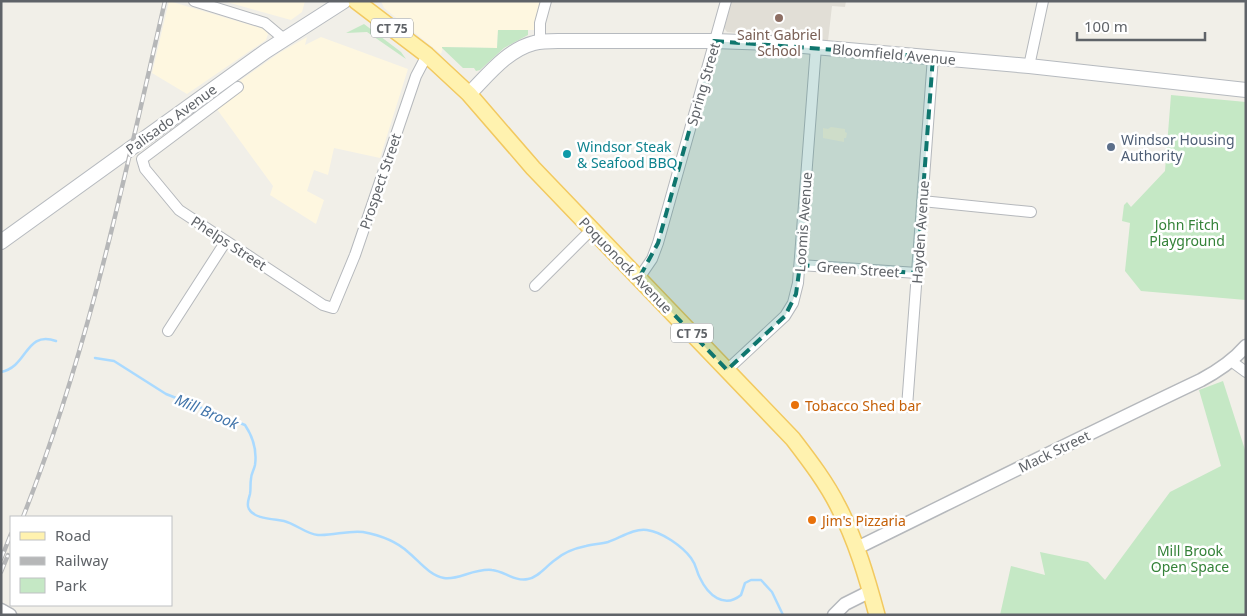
<svg xmlns="http://www.w3.org/2000/svg" width="1247" height="616" viewBox="0 0 1247 616" font-family="'Noto Sans',sans-serif">
	<style>
		.commercial { fill: #fef7e0 }
		.education { fill: #e1ded6 }
		.green { fill: #c5e8c5 }
		.lines { fill: none; stroke-linecap: round; stroke-linejoin: round }
		.stream { stroke: #aadaff; stroke-width: 2.5 }
		.minor-casing { stroke: #b5b8bc; stroke-width: 12 }
		.tertiary-casing { stroke: #b5b8bc; stroke-width: 15 }
		.secondary-casing { stroke: #b6babf; stroke-width: 16 }
		.primary-casing { stroke: #f2c960; stroke-width: 18 }
		.minor { stroke: #fff; stroke-width: 10 }
		.tertiary { stroke: #fff; stroke-width: 12 }
		.secondary { stroke: #fff; stroke-width: 14 }
		.primary { stroke: #fff2af; stroke-width: 15 }
		.rail-casing { stroke: #b6b7b8; stroke-width: 4.5 }
		.rail { stroke: #fff; stroke-width: 2.5; stroke-dasharray: 8; stroke-linecap: butt }
		.marked { fill: #0f766e; fill-opacity: 0.2; stroke: #0f766e; stroke-width: 4; stroke-dasharray: 10 6; stroke-linejoin: round }
		.education-dot { fill: #8d6e63; stroke: #fff; stroke-width: 2 }
		.service-dot { fill: #5c6f8a; stroke: #fff; stroke-width: 2 }
		.culture-dot { fill: #0f9aa8; stroke: #fff; stroke-width: 2 }
		.food-dot { fill: #e8710a; stroke: #fff; stroke-width: 2 }
		.labels { text-anchor: middle; dominant-baseline: central; stroke-width: 5; stroke-linejoin: round; paint-order: stroke }
		.shield { fill: #fff; stroke: #8f9295; stroke-width: 1 }
		.shield-label { font-size: 12px; font-weight: bold; fill: #5f6368 }
		.education-label { font-size: 14px; fill: #785e54; stroke: #fff }
		.street-label { font-size: 14px; fill: #5f6368; stroke: #fff }
		.service-label { font-size: 14px; fill: #4e5e75; stroke: #fff; text-anchor: start }
		.culture-label { font-size: 14px; fill: #0d838f; stroke: #fff; text-anchor: start }
		.park-label { font-size: 14px; fill: #348238; stroke: #fff }
		.food-label { font-size: 14px; fill: #c56008; stroke: #fff; text-anchor: start }
		.water-label { font-size: 15px; font-style: italic; fill: #4174aa; stroke: #fff }
	</style>
	<rect width="100%" height="100%" fill="#f1efe8"/>
	<path class="commercial" d="M169 1 264 29 268 34 266 40 187 94 152 73Z
		M223 1H305L302 12 291 20Z
		M381 1H542L534 30H498L497 48 443 47 441 54 384 8Z
		M307 37 305 45 321 37 408 69 380 158 334 148 328 175 314 170 307 191 324 200 316 224 270 195 273 186 211 101 279 53Z
		M831 127 845 129V132L847 133 846 138H844V142L823 138V128L828 129Z"/>
	<path class="education" d="M732 1H846L845 7 832 6 828 41 727 32 724 28Z"/>
	<path class="green" d="M364 24 401 52 406 59 367 32 346 33Z
		M498 30H528V35L504 48 480 70 476 71 474 68H463L442 48V47L497 48Z
		M1171 95 1246 102V300L1141 291 1125 271 1130 223 1122 221 1124 205 1127 202 1131 207 1165 171Z
		M1223 381 1246 453V615H1000L1011 566 1045 575 1040 552 1088 562 1105 580 1170 492 1221 466 1199 390Z"/>
	<g class="lines">
		<path class="stream" d="M95 358 114 361 166 394 245 425C253 437 257 451 255 465 254 470 251 474 251 479 250 484 251 489 250 494 249 498 246 505 249 509 254 519 274 519 284 521 296 524 306 534 318 535 333 536 348 530 363 532 379 535 396 541 408 552 419 561 429 575 444 578 457 581 474 568 492 570 504 571 515 582 528 579 539 577 546 566 555 560 563 553 576 548 586 546 593 544 601 544 608 542 620 538 634 528 647 530 662 532 682 546 691 558 697 566 696 571 700 578 708 595 724 609 741 595L745 583 751 580H761L772 592 783 615
			M1 372C28 367 25 330 56 341"/>
		<defs>
			<path id="minor" d="M194 1 265 23 284 39
				M540 42V23L546 1
				M1029 66 1043 1
				M238 87 142 159 145 169 179 210 323 305 333 308 355 255 416 76 427 55
				M922 201 1031 212
				M800 265 917 273
				M639 278 652 259 658 243 726 1
				M535 286 592 229
				M168 331 226 241
				M1231 361 1246 372
				M727 370 785 316 793 303 798 283 816 47
				M907 407 933 57"/>
			<path id="tertiary" d="M857 548C971 492 1085 435 1201 380 1218 371 1233 361 1246 346
				M1 610 10 615
				M834 615 845 604 871 591"/>
			<path id="secondary" d="M469 94C488 75 507 50 534 43 541 41 550 41 558 41H714L769 43 1029 66 1246 90
				M1 242 266 51 344 1"/>
			<path id="primary" d="M356 1 427 55 469 94 533 168 793 439C809 460 826 482 838 506 856 540 867 578 877 615"/>
		</defs>
		<use href="#minor" class="minor-casing"/>
		<use href="#tertiary" class="tertiary-casing"/>
		<use href="#secondary" class="secondary-casing"/>
		<use href="#primary" class="primary-casing"/>
		<use href="#minor" class="minor"/>
		<use href="#tertiary" class="tertiary"/>
		<use href="#secondary" class="secondary"/>
		<use href="#primary" class="primary"/>
		<defs>
			<path id="rail" d="M23 517C89 350 125 175 165 1
				M1 559 11 534
				M1 572 8 555"/>
		</defs>
		<use href="#rail" class="rail-casing"/>
		<use href="#rail" class="rail"/>
	</g>
	<path class="marked" d="M714 41 933 57 917 273 800 265 796 294 785 316 727 370 639 278 658 243Z"/>
	<circle class="education-dot" cx="779" cy="18" r="5"/>
	<circle class="service-dot" cx="1111" cy="147" r="5"/>
	<circle class="culture-dot" cx="567" cy="154" r="5"/>
	<g class="food-dot">
		<circle cx="795" cy="405" r="5"/>
		<circle cx="812" cy="520" r="5"/>
	</g>
	<g class="labels">
		<g class="shield">
			<rect x="371" y="18.5" width="42" height="19" rx="4"/>
			<rect x="671" y="323.5" width="42" height="19" rx="4"/>
		</g>
		<g class="shield-label">
			<text x="392" y="28">CT 75</text>
			<text x="692" y="333">CT 75</text>
		</g>
		<g class="education-label">
			<text x="779" y="34">Saint Gabriel<tspan x="779" dy="16">School</tspan></text>
		</g>
		<g class="street-label">
			<text transform="translate(894 54) rotate(5)">Bloomfield Avenue</text>
			<text transform="translate(703 84) rotate(-74)">Spring Street</text>
			<text transform="translate(171 119) rotate(-36)">Palisado Avenue</text>
			<text transform="translate(380 181) rotate(-71)">Prospect Street</text>
			<text transform="translate(803 222) rotate(-86)">Loomis Avenue</text>
			<text transform="translate(920 232) rotate(-86)">Hayden Avenue</text>
			<text transform="translate(229 243) rotate(33)">Phelps Street</text>
			<text transform="translate(626 265) rotate(46)">Poquonock Avenue</text>
			<text transform="translate(858 269) rotate(4)">Green Street</text>
			<text transform="translate(1054 451) rotate(-26)">Mack Street</text>
		</g>
		<g class="service-label">
			<text x="1121" y="139">Windsor Housing<tspan x="1121" dy="16">Authority</tspan></text>
		</g>
		<g class="culture-label">
			<text x="577" y="146">Windsor Steak<tspan x="577" dy="16">&amp; Seafood BBQ</tspan></text>
		</g>
		<g class="park-label">
			<text x="1187" y="224">John Fitch<tspan x="1187" dy="16">Playground</tspan></text>
			<text x="1190" y="550">Mill Brook<tspan x="1190" dy="16">Open Space</tspan></text>
		</g>
		<g class="food-label">
			<text x="805" y="405">Tobacco Shed bar</text>
			<text x="822" y="520">Jim's Pizzaria</text>
		</g>
		<g class="water-label">
			<text transform="translate(207 411) rotate(23)">Mill Brook</text>
		</g>
	</g>
	<rect width="1247" height="616" fill="none" stroke="#5f6368" stroke-width="5"/>
	<rect x="10" y="516" width="162" height="90" fill="#ffffff" stroke="#bfc1c3"/>
	<rect x="20" y="532" width="25" height="8" fill="#fff2af" stroke="#bfc1c3"/>
	<text x="55" y="541" font-size="15" fill="#5f6368">Road</text>
	<rect x="20" y="557" width="25" height="8" fill="#b6b7b8" stroke="#bfc1c3"/>
	<text x="55" y="566" font-size="15" fill="#5f6368">Railway</text>
	<rect x="20" y="578" width="25" height="15" fill="#c5e8c5" stroke="#bfc1c3"/>
	<text x="55" y="591" font-size="15" fill="#5f6368">Park</text>
	<path d="M1077 32v8h128v-8" fill="none" stroke="#5f6368" stroke-width="2.5"/>
	<text x="1084" y="32" font-size="15" fill="#5f6368" stroke="#ffffff" stroke-width="4" paint-order="stroke">100 m</text>
</svg>
